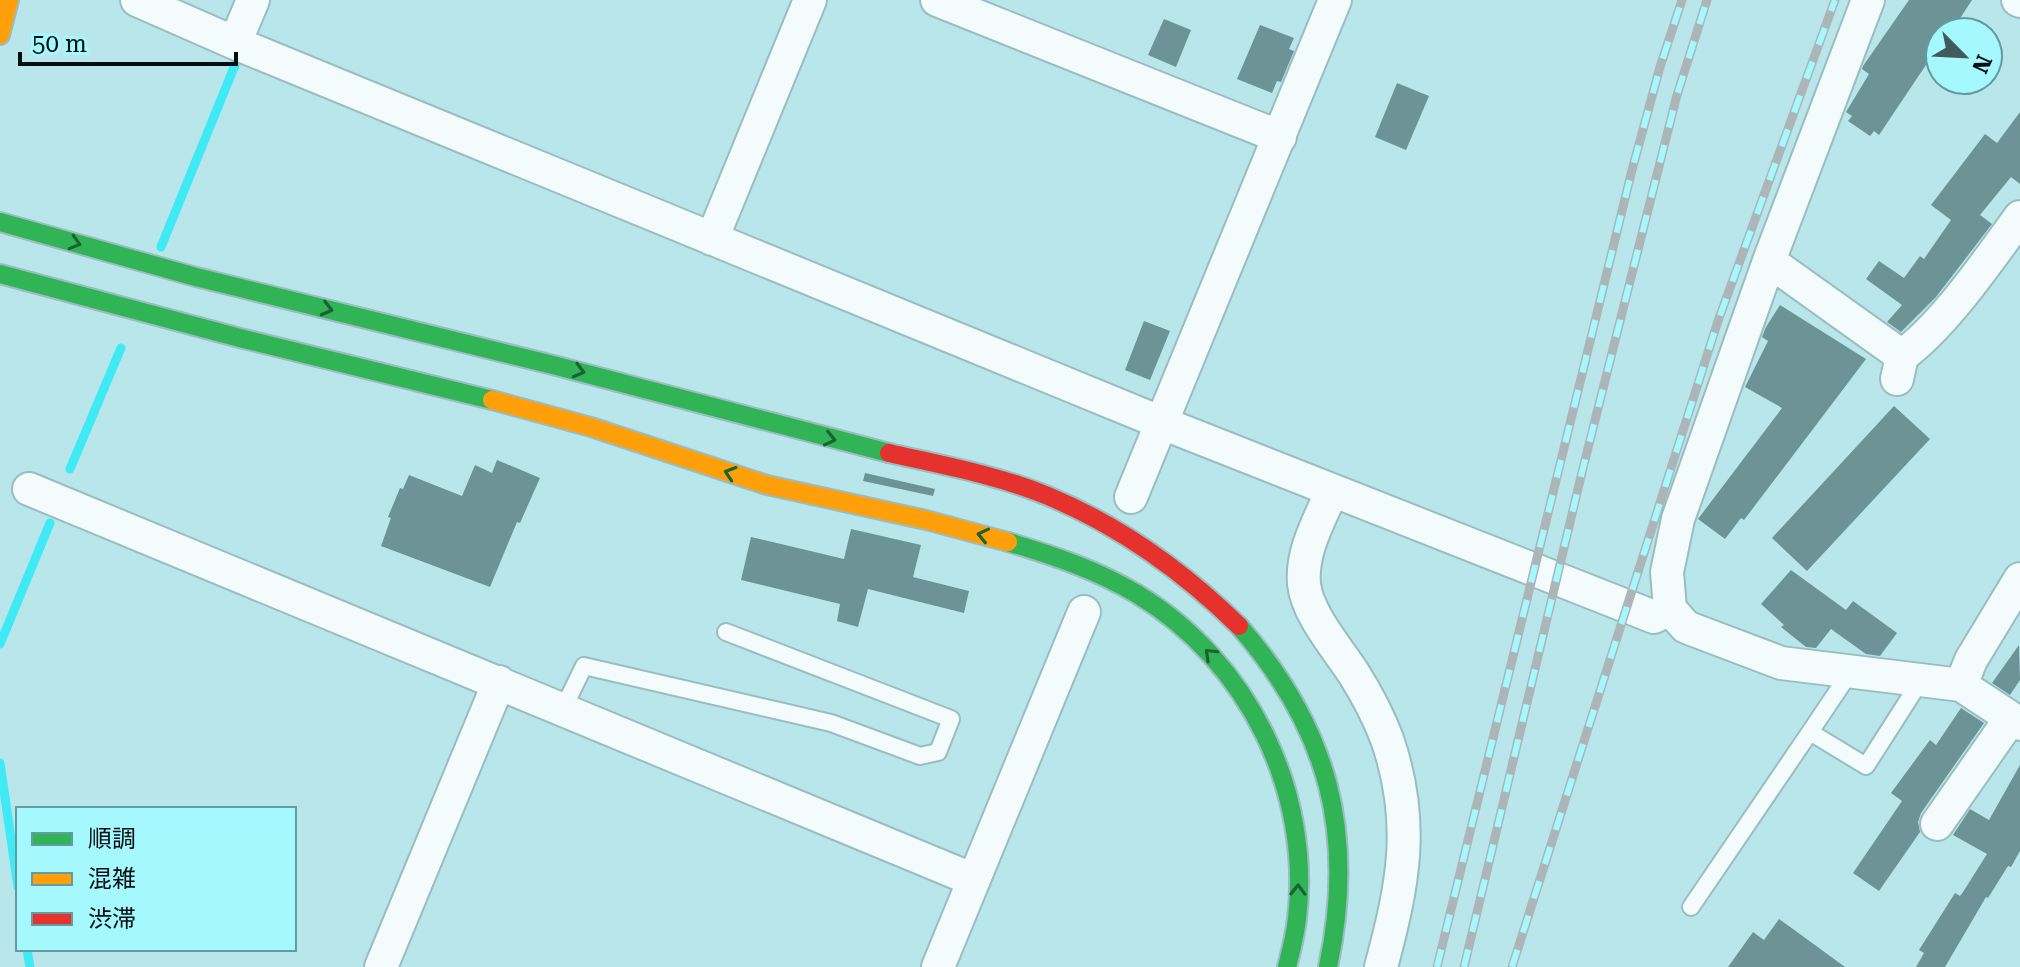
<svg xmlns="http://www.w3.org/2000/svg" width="2020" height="967" viewBox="0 0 2020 967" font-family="'Roboto Serif','Noto Sans JP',serif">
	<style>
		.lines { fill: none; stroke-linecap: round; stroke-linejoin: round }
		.stream { stroke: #3feaf4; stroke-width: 9 }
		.building { fill: #6c9396 }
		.lane-casing { stroke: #99bdc0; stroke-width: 20 }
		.street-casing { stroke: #99bdc0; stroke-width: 36 }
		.fast-casing { stroke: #99bdc0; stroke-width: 22 }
		.slow-casing { stroke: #99bdc0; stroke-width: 22 }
		.jam-casing { stroke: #99bdc0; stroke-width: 22 }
		.lane { stroke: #f4fbfc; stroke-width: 16 }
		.street { stroke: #f4fbfc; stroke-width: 32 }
		.fast { stroke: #30b455; stroke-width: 18 }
		.slow { stroke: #ff9f0a; stroke-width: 18 }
		.jam { stroke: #e5322d; stroke-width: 18 }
		.rail-casing { stroke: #acb6b8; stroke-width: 9 }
		.rail { stroke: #a5f8fe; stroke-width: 6; stroke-dasharray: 18; stroke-linecap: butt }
		.oneway { stroke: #186233 }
	</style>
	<rect width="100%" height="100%" fill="#b9e6ea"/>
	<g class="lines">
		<path class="stream" d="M161 247 235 65
			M70 469 121 348
			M0 644 50 523
			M0 763 18 887
			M27 949 30 967"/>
	</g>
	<path class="building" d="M1909 0H1972L1951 32H1940V44L1879 135 1874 131 1870 136 1848 121 1852 116 1846 112 1869 74 1862 69 1863 66Z
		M1164 19 1191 30 1176 67 1148 55Z
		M1260 25 1294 38 1289 49 1294 51 1281 82 1277 81 1272 93 1237 79Z
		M1397 83 1429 96 1406 150 1375 137Z
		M2020 112V184L2011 177 1980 215 1992 224 1936 297 1901 332 1887 322 1902 305 1866 279 1879 261 1904 278 1920 256 1924 259 1951 220 1931 205 1985 134 1997 143Z
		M1780 305 1866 359 1744 520 1741 518 1725 539 1698 519 1782 408 1745 387 1768 341 1762 337 1766 327Z
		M1144 321 1170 331 1150 380 1125 370Z
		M1894 406 1930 439 1807 571 1772 538Z
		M497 460 540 478 520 523 517 522 490 587 381 546 391 518 388 517 400 488 403 489 409 475 462 496 475 465 492 473Z
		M865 473 935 489 933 496 863 481Z
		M851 529 921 545 913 577 969 591 964 613 868 589 858 627 837 621 840 604 741 580 751 537 844 559Z
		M1791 570 1846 610 1853 601 1897 633 1880 656 1866 654 1831 629 1816 648 1806 647 1781 627 1784 625 1761 604Z
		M2019 645 2020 680 2010 695 1992 683Z
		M1961 708 1984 723 1921 813 1918 822 1920 832 1879 891 1853 873 1902 801 1891 793 1930 740 1936 745Z
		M2020 765V851L2011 867 2008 866 1988 898 1986 897 1945 967H1916L1924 953 1919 950 1955 893 1960 896 1963 892 1987 854 1953 835 1970 809 1989 820Z
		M1779 919 1793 929 1845 967H1728L1753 932 1764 940Z"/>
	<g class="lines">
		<defs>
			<path id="lane" d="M1851 671 1810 732 1866 766 1921 680
				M563 709 584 666 831 723 920 756 938 752 951 719 726 632
				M1691 907 1810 732"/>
			<path id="street" d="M137 0 235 43 1162 423 1654 617 1670 609 1686 627 1781 663 1961 685 2020 724
				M937 0 1280 137
				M2018 0 2020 1
				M235 43 253 0
				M712 239 810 0
				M1769 261 1902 356
				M1897 379 1902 356C1946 323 1987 262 2020 217
				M29 489 974 880
				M1332 491C1320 519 1301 551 1304 584 1307 614 1338 649 1354 674 1366 693 1379 718 1387 739 1416 823 1403 885 1381 967
				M1131 497 1335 0
				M1670 609 1667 572 1678 519 1769 261 1868 0
				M1961 685 1971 660 2020 579
				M1937 824 2011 718
				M381 967 499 682
				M938 967 1084 612"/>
			<path id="fast" d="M0 222 196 277 553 365 889 453
				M0 274 240 338 492 400
				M1008 542C1052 555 1097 570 1137 594 1248 661 1312 791 1297 919 1295 936 1291 951 1287 967
				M1239 626C1329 729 1356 834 1328 967"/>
			<path id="slow" d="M0 35 9 0
				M492 400 591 427 767 485 926 520 1008 542"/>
			<path id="jam" d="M889 453C942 465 997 475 1048 496 1120 526 1184 572 1239 626"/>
		</defs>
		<use href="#lane" class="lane-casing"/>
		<use href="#street" class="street-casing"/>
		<use href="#fast" class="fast-casing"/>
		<use href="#slow" class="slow-casing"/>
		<use href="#jam" class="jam-casing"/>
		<use href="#lane" class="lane"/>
		<use href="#street" class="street"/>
		<use href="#fast" class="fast"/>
		<use href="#slow" class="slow"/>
		<use href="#jam" class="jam"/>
		<defs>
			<path id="rail" d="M1437 967 1632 170 1660 67 1682 0
				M1464 967 1583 468 1677 95 1707 0
				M1512 967 1718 321 1835 0"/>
		</defs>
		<use href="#rail" class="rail-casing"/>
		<use href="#rail" class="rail"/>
	</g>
	<defs><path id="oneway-chevron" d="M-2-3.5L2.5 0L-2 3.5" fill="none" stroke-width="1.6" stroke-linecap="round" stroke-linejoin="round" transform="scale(2)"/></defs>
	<g class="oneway">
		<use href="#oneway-chevron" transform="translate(75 243) rotate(16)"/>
		<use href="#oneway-chevron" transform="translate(327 309) rotate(14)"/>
		<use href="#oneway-chevron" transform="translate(579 371) rotate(15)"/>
		<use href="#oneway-chevron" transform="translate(830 439) rotate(13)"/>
		<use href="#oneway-chevron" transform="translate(730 473) rotate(-162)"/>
		<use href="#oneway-chevron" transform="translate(983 535) rotate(-167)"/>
		<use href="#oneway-chevron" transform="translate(1210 654) rotate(-136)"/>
		<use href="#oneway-chevron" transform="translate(1298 890) rotate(-89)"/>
	</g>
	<rect x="16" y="807" width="280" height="144" fill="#a5f8fe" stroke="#639b9f" stroke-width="2"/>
	<rect x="32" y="833" width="40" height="12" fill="#30b455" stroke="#639b9f" stroke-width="2"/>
	<text x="88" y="847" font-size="24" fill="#000f11">順調</text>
	<rect x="32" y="873" width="40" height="12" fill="#ff9f0a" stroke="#639b9f" stroke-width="2"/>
	<text x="88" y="887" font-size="24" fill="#000f11">混雑</text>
	<rect x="32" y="913" width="40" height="12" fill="#e5322d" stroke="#639b9f" stroke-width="2"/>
	<text x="88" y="927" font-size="24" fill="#000f11">渋滞</text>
	<g transform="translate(1964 56) rotate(114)"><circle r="38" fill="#a5f8fe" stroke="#639b9f" stroke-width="2"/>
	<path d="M0-6L14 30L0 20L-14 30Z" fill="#415a5d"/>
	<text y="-12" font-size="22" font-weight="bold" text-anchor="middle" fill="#000f11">N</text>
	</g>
	<path d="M20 52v12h216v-12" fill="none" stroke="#000f11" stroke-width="4"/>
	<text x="32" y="52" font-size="24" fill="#000f11" stroke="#a5f8fe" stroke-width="6" paint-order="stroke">50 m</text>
</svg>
